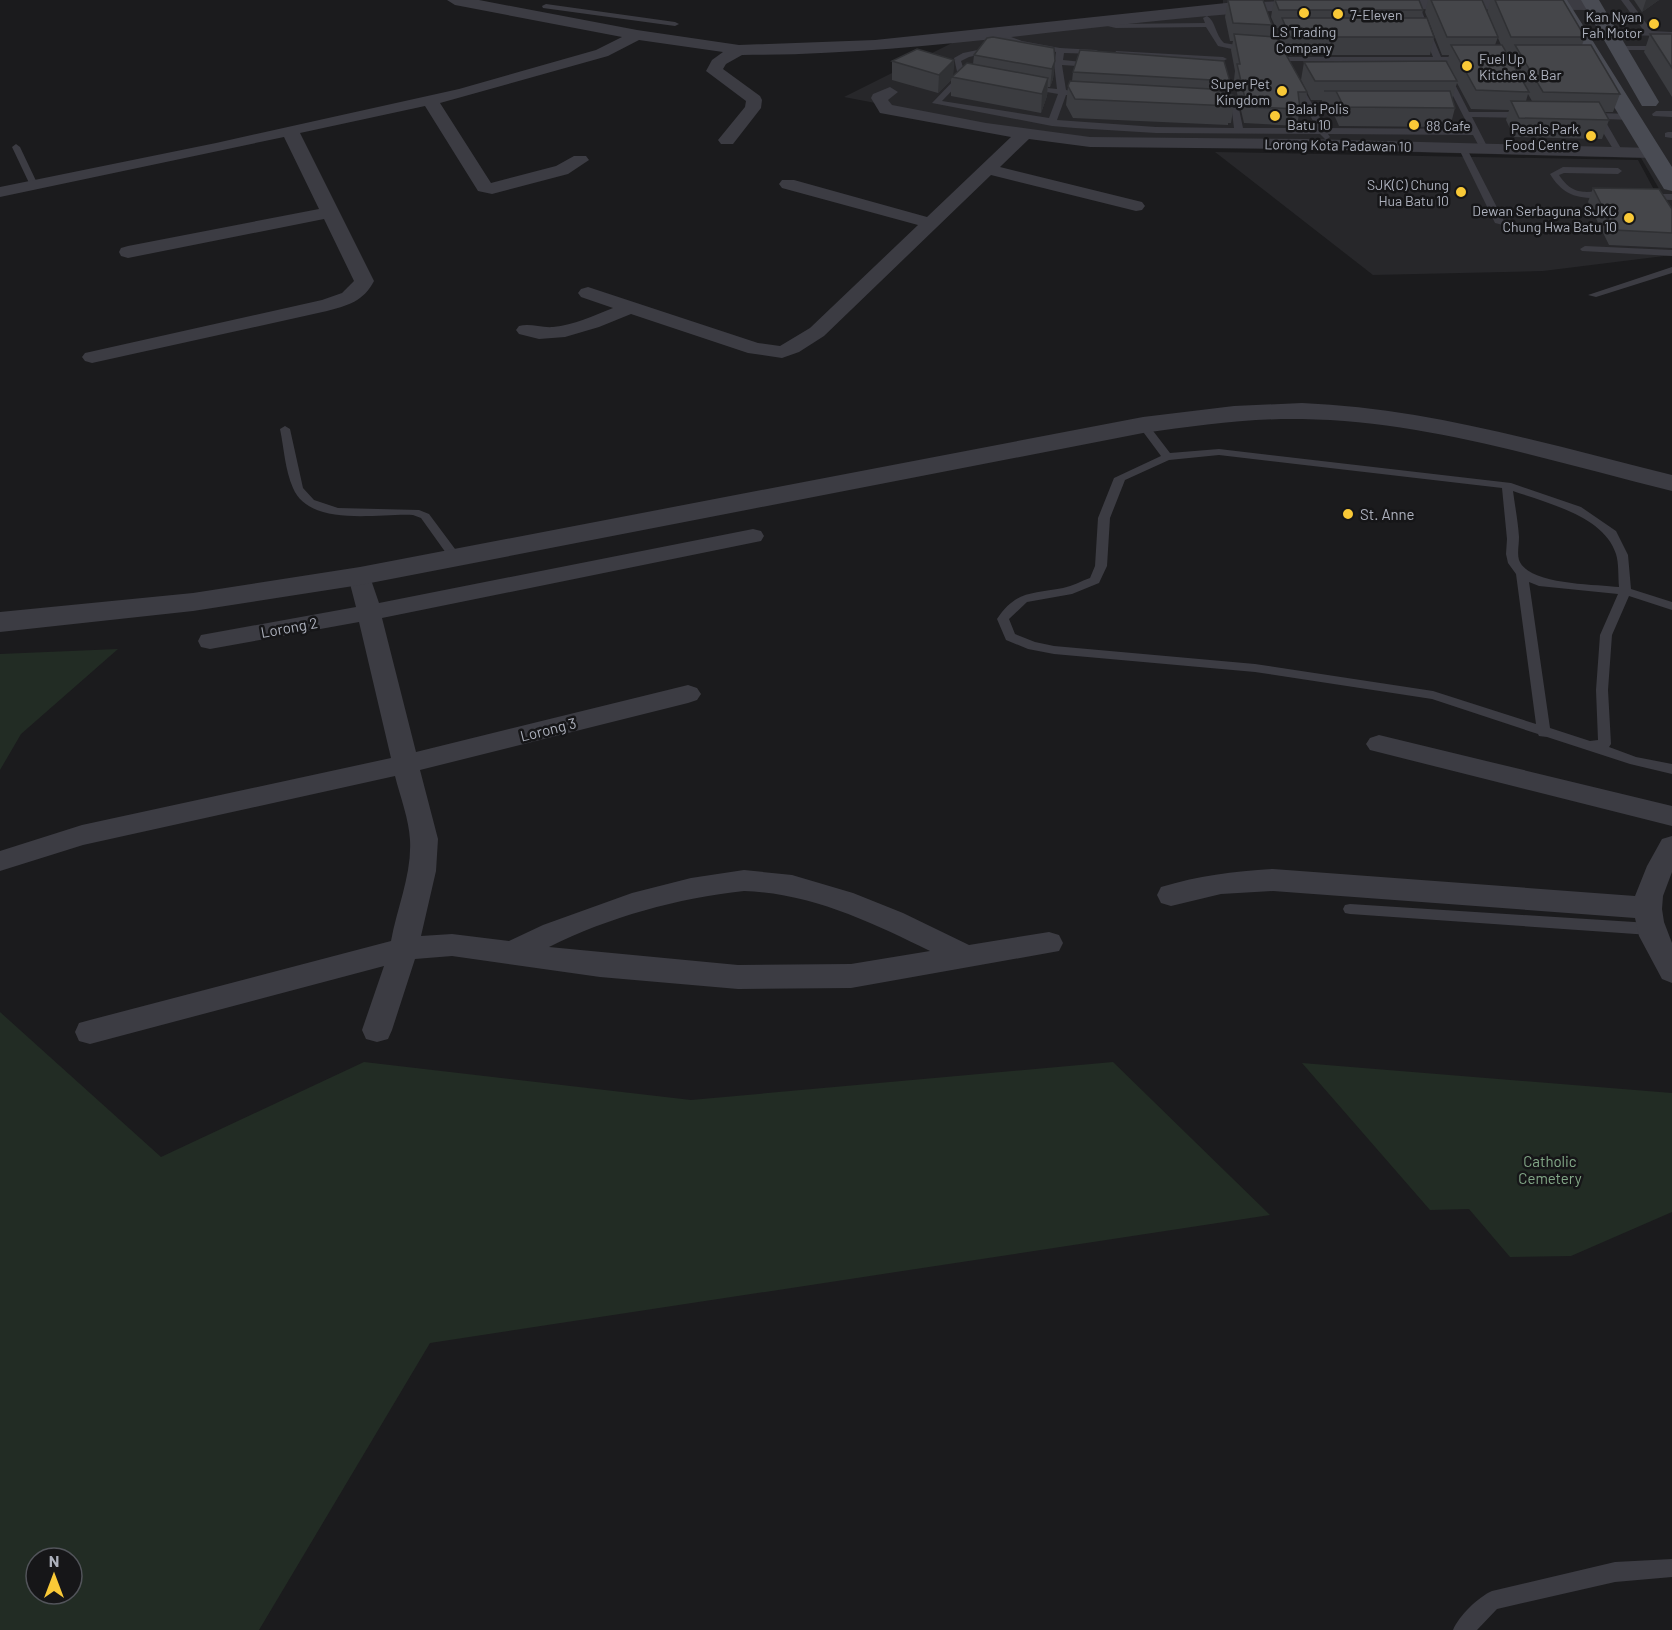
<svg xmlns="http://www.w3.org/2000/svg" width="1672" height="1630" viewBox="0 0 1672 1630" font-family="Barlow,sans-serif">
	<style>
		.built { fill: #27272a }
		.green { fill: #222c24; fill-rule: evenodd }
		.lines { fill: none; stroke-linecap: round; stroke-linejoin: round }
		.service { fill: #3c3c43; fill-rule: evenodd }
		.minor { fill: #3c3c43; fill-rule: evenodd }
		.tertiary { fill: #3c3c43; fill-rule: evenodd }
		.secondary { fill: #494b53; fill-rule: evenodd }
		.wall { fill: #3b3c40; fill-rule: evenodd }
		.shaded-wall { fill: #303134 }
		.building { fill: #45464a; stroke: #303134; stroke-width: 1.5 }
		.poi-dot { fill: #f9c937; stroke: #161618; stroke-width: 2 }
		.labels { text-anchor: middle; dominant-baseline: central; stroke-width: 5; stroke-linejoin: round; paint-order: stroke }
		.far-poi-label { font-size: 14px; fill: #adb1bd; stroke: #161618; text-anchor: end }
		.far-street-label { font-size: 14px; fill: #adb1bd; stroke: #161618 }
		.poi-label { font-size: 15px; fill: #adb1bd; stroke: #161618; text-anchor: start }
		.street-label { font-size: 15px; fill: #adb1bd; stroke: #161618 }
		.park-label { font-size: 15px; fill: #84a989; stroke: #161618 }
	</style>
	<rect width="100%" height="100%" fill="#1b1b1d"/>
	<path class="built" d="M1223 0H1672V211L1641 158 1090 144 844 97 972 33 1223 4Z
		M1215 152 1638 160 1672 223V255L1543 271 1373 275Z"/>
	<path class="green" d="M118 649 21 734 0 770V654Z
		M0 1012 161 1157 364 1062 691 1100 1113 1062 1270 1215 430 1343 259 1630H0ZM36 1558H72V1594H36Z
		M1302 1063 1672 1093V1212L1571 1256 1510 1257 1469 1209 1430 1210Z"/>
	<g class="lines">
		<path class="service" d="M1409 0H1417L1441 57H1464L1468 59 1464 61H1443L1469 112H1525L1529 115 1525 118 1472 117 1488 148 1487 150H1481L1473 135 1328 134 1330 137 1326 140 1320 134 1156 133 1075 128 1052 126 932 103 958 76 954 58 963 53 992 47H995V51L969 57 961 61 966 76 942 101 1049 118 1058 94 1025 88 1029 86 1057 89 1054 64 1056 52 1017 45 994 36 993 34 997 32 1022 41 1060 48 1096 50 1100 52 1096 54 1064 53 1063 60 1092 63 1096 65 1092 67 1062 65 1066 90 1088 95 1084 97 1066 95 1057 120 1156 127 1234 128 1232 112 1214 107V103H1217L1239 109 1243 128H1317L1292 83 1296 81 1300 83 1326 128 1470 129 1435 61H1282L1278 59 1282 57H1433Z
			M1621 0H1629L1652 31 1672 32V36L1607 35V31H1644Z
			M546 4 675 22 679 24 675 26 543 8 542 6Z
			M1207 16C1216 21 1215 35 1224 43L1255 48 1254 50 1232 49 1218 46 1206 27 1116 28 1094 23 1098 21 1116 24 1205 23 1203 18Z
			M1614 46H1672V50H1614Z
			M1116 51 1223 57 1227 59 1223 61 1119 55 1115 53Z
			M1656 111H1672V117L1653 116 1652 114Z
			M1598 113 1632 114 1636 117 1632 120 1604 119 1623 152 1622 154H1616L1595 119 1586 116Z
			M1668 132H1672V138L1665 137V133Z
			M16 144 20 147 38 185 37 187 30 185 12 147Z
			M1459 145 1466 147 1505 223 1503 225 1495 223 1458 147Z
			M1563 167 1618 168 1622 171 1618 174 1564 173 1559 175C1578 204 1594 184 1612 196 1607 200 1601 199 1594 198 1573 198 1561 192 1550 174Z
			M1645 194H1672V200L1642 199V195Z
			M1585 246 1672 250V256L1582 251 1580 249Z
			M1672 267V273L1596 297 1588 295Z
			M1143 422 1147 423 1170 453 1219 449 1511 483 1581 507 1616 531 1628 555 1631 589 1672 602V610L1629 596 1612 635 1608 690 1611 744 1609 747 1636 757 1672 764V774L1630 764 1547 737 1539 736 1538 734 1432 699 1255 672 1054 654 1028 649 1006 640 997 619C1016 590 1033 594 1063 588 1073 586 1081 581 1090 578L1095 566 1098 518 1114 478 1161 456 1138 425ZM1219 455 1502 488 1507 539 1506 554 1508 563 1516 574 1536 724 1433 691 1255 664 1054 646 1035 642 1015 634 1009 619 1027 602 1072 594 1099 583 1107 566 1110 518 1125 480 1169 460ZM1513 491C1547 503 1604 516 1616 554 1619 564 1618 576 1619 587 1595 584 1528 585 1519 560 1517 553 1519 545 1519 537 1518 522 1515 506 1513 491ZM1529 582 1539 586 1618 594 1600 635 1596 690 1598 740 1590 741 1550 728Z
			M285 426 290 429 303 488 314 500 338 508 419 510 429 514 461 557 459 560H451L421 518 413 515C379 513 310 528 293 488 285 470 284 448 280 429Z
			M1350 904 1650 923 1655 925 1657 929 1655 933 1650 935 1350 914 1345 913 1343 909 1345 905Z
			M1672 1559V1577L1615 1582 1497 1609 1477 1630H1453C1459 1616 1478 1597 1492 1591L1615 1562Z"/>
		<path class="minor" d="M447 0H479L637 30 739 45 875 40 1226 3 1311 0 1317 4 1309 9C1120 18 932 55 742 55L726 64 723 69 760 96 762 100 761 108 733 144H721L718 140 745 107 746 101 706 71 712 60 723 52 639 40 608 56 440 103 491 183 556 166 574 156H586L589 160 568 174 492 194 478 191 425 106 300 133 374 281C364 301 347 306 327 311L92 363 85 361 82 357 85 353 322 300 342 293 354 281 324 219 128 258 121 256 119 252 121 248 128 246 319 209 284 137 0 197V187L216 143 459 89 596 50 622 37 455 5Z
			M1382 0H1593L1601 5 1593 10 1384 9 1376 4Z
			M890 87 898 92 888 100 892 105 986 123 1090 137 1307 139 1653 148 1659 149 1662 153 1659 157 1653 158 1307 149 1090 147 1029 139 1000 167 1142 202 1145 206 1142 210 1136 211 991 175 824 336 799 352 782 358 748 353 631 314 599 327 565 337 539 339 519 334 516 330 519 326C530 323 541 328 553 327 574 325 593 316 613 308L581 297 578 293 581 289 588 287 758 343 780 346 810 328 918 225 782 188 779 184 782 180H794L927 217 1011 137 880 113 871 98 873 94Z
			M753 529 761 531 764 536 761 541 382 618 416 752 688 685 697 688 701 694 697 700 688 703 420 770 438 839 436 871 421 936 452 934 509 941 543 925 632 893 691 878 744 870 792 875 853 893 903 913 969 945 1049 932 1059 935 1063 943 1059 951 851 988 738 989 600 977 452 956 415 959 392 1030 388 1039 377 1042 366 1039 362 1030 384 966 90 1044 79 1041 75 1032 79 1023 90 1020 391 941C397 908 412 874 410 840 409 819 400 796 395 776L83 845 0 871V851L82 825 391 758 359 622 210 649 201 647 198 641 201 635 356 607 348 576 352 571 360 569 368 571 379 603ZM744 891C811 893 871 922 930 951L851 964 738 965 549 947C609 917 678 898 744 891Z
			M1379 735 1672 806V826L1370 750 1366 744 1370 738Z
			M1672 836V872L1663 896 1662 909 1664 922 1672 943V983L1662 979 1639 936 1635 918 1273 891 1221 894 1171 906 1161 903 1157 895 1161 887C1198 876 1234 871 1273 869L1635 896 1647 866 1662 839Z"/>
		<path class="tertiary" d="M1302 403C1428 408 1551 445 1672 475V491C1551 461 1427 421 1302 419 1248 418 1196 426 1143 433L360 585 193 611 0 632V612L193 593 360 567 1143 417 1234 406Z"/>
		<path class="secondary" d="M1549 0H1567L1672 167V191L1664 189 1661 184Z
			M1581 0H1599L1659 102 1656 106H1642Z"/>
	</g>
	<path class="wall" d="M1228 0 1272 25 1270 37 1307 92 1304 108H1300L1297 126 1244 123 1234 80 1235 71 1231 50 1233 41H1230L1225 17Z
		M1274 0H1419L1423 10 1421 18 1434 37 1430 55H1286L1278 36 1280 28H1276L1271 17Z
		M1428 0H1482L1498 37 1495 45H1501L1487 12 1491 0H1563L1585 37 1582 45 1620 94 1613 112H1604L1609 120 1602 139 1514 137 1506 120 1509 110 1471 109 1457 83 1452 99 1455 108 1450 127 1339 126 1332 110 1320 109 1322 100H1311L1301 80 1304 62H1447L1449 55H1442L1425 12ZM1507 55H1512L1511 60ZM1528 94 1532 101H1526Z
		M1634 0H1659L1642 12Z
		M1650 34H1672V97L1644 52Z
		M974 55 1055 61 1053 79 1050 87H1048L1047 96 1041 113 951 96V80L938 93 892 80V61L954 60 953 76 973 64Z
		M1224 61 1231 85 1229 94 1234 104 1231 123H1228V125L1073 118 1066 105 1068 86 1072 81 1073 72Z
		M1593 188 1672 209V248L1609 245 1588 202Z"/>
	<path class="shaded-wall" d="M1646 0H1659L1642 12Z
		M954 60 953 77H952L951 80 938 93 939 75Z
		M1055 61 1053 79 1050 87 1052 69Z
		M1048 78 1047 96 1041 113 1042 94Z"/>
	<path class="building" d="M1228 0H1263L1272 25 1233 23Z
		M1275 0H1419L1423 10H1279Z
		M1431 0H1482L1498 37H1447Z
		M1495 0H1563L1585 37H1511Z
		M1282 18H1427L1434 37H1290Z
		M1234 34 1276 37 1307 92H1298L1300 109 1247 107 1237 64H1240Z
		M1650 34H1672V68Z
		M993 37 1054 48 1055 61 1052 69 974 55 987 38Z
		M1451 45H1502L1529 92 1476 90Z
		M1515 45H1591L1620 94 1543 92Z
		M917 49 954 60 939 75 892 61Z
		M1080 50 1224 61 1231 85 1212 80 1073 72Z
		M1446 61 1457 81H1315L1304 62Z
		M967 63 1048 78 1042 94 952 77Z
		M1070 81 1211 89 1233 95 1234 104H1230L1231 106 1075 99 1068 86Z
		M1324 91H1450L1455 108 1344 107 1336 91Z
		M1511 101 1599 102 1609 120 1519 118Z
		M1593 188 1659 189 1672 209V233L1614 230Z"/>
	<g class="poi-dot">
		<circle cx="1304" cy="13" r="6"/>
		<circle cx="1338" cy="14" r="6"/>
		<circle cx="1654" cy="24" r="6"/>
		<circle cx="1467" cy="66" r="6"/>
		<circle cx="1282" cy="91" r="6"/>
		<circle cx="1275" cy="116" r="6"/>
		<circle cx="1414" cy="125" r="6"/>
		<circle cx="1591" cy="136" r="6"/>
		<circle cx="1461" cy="192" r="6"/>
		<circle cx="1629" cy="218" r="6"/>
		<circle cx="1348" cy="514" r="6"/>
	</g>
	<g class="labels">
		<g class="far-poi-label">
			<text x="1350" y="14" text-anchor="start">7-Eleven</text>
			<text x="1642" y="16">Kan Nyan<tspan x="1642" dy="16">Fah Motor</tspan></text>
			<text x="1304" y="31" text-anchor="middle">LS Trading<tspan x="1304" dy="16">Company</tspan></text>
			<text x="1479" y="58" text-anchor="start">Fuel Up<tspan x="1479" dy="16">Kitchen &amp; Bar</tspan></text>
			<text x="1270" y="83">Super Pet<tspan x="1270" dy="16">Kingdom</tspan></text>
			<text x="1287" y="108" text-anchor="start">Balai Polis<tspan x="1287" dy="16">Batu 10</tspan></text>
			<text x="1426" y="125" text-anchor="start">88 Cafe</text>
			<text x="1579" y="128">Pearls Park<tspan x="1579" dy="16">Food Centre</tspan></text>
			<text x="1449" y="184">SJK(C) Chung<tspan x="1449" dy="16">Hua Batu 10</tspan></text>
			<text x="1617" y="210">Dewan Serbaguna SJKC<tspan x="1617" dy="16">Chung Hwa Batu 10</tspan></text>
		</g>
		<g class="far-street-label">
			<text transform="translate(1338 145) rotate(1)">Lorong Kota Padawan 10</text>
		</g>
		<g class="poi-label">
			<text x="1360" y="514">St. Anne</text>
		</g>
		<g class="street-label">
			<text transform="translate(289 627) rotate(-10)">Lorong 2</text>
			<text transform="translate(548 729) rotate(-14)">Lorong 3</text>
		</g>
		<g class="park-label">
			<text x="1550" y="1161">Catholic<tspan x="1550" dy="17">Cemetery</tspan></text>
		</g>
	</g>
	<g transform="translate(54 1576)"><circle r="28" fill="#161618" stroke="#52545a" stroke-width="1.5"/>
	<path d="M0-4.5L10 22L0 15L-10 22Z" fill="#f9c937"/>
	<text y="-9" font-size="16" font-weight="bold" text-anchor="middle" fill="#adb1bd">N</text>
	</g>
</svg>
